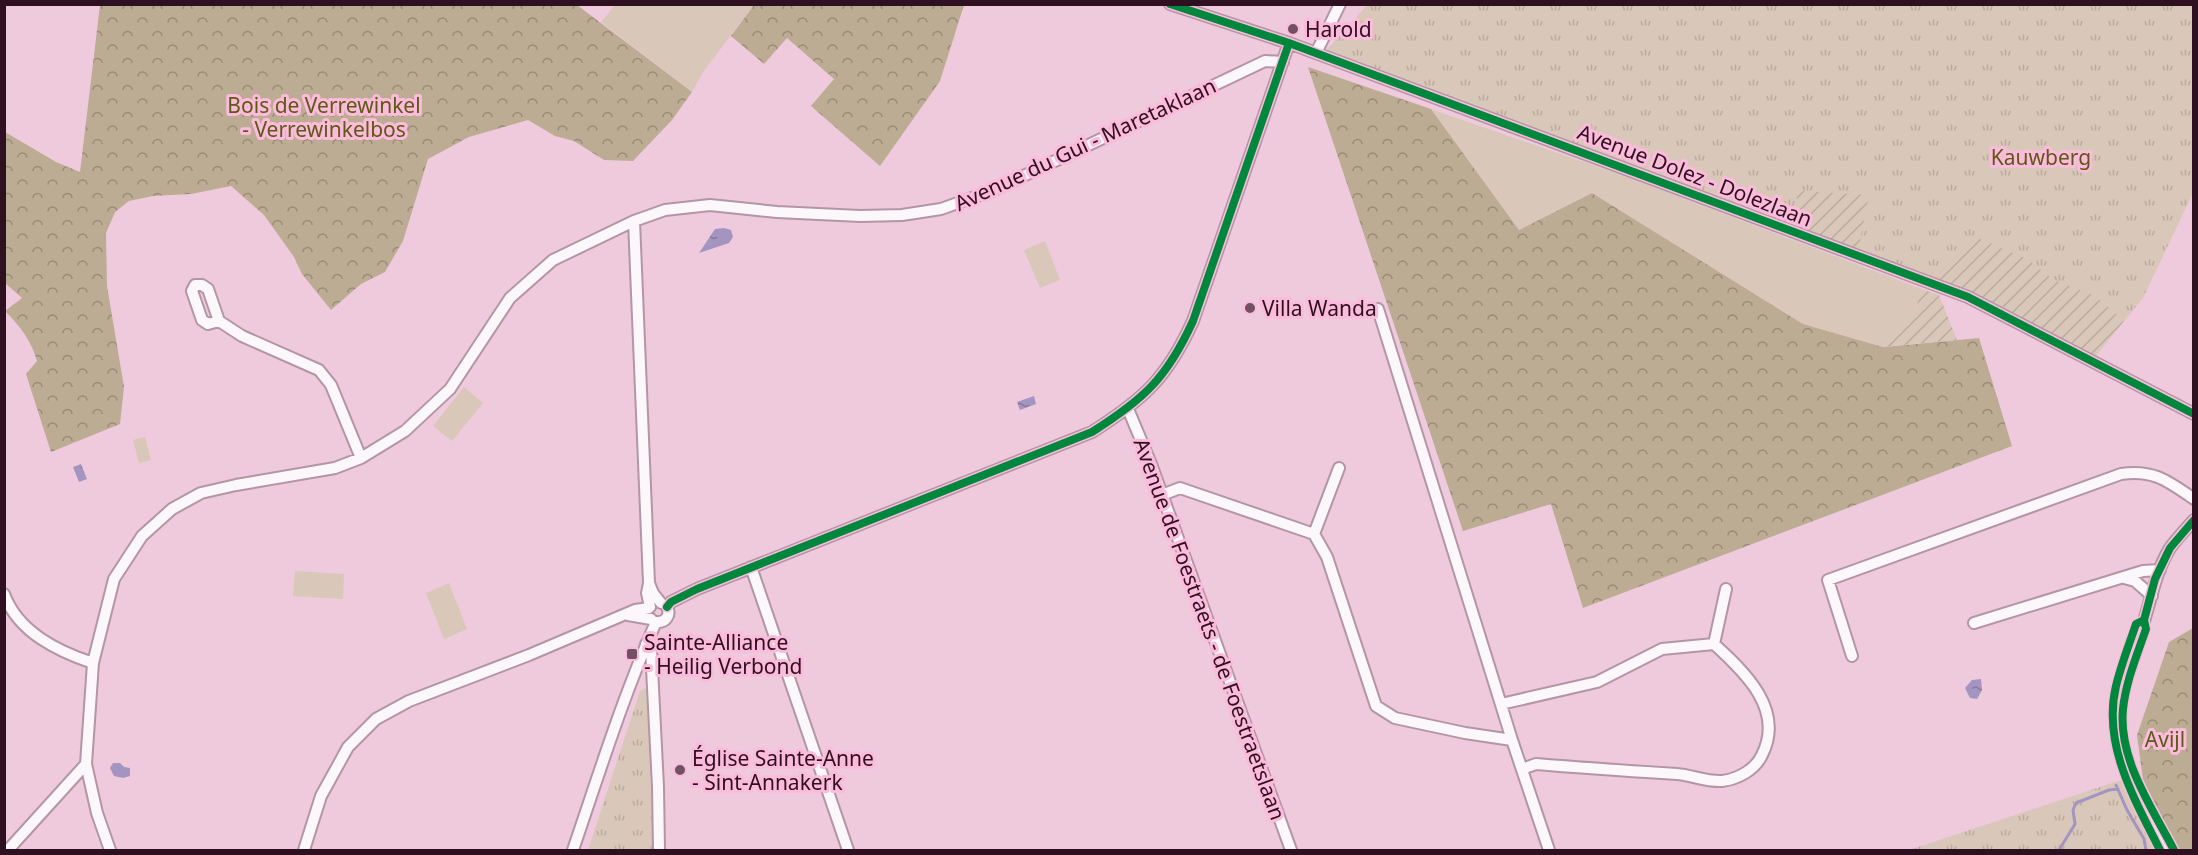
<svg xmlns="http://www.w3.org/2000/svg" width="2198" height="855" viewBox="0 0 2198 855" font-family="'Noto Sans',sans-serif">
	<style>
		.grass { fill: #d9c8b9 }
		.forest { fill: url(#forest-crowns) }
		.park { fill: url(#park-tufts) }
		.garden { fill: url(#garden-furrows) }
		.water { fill: url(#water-ripples) }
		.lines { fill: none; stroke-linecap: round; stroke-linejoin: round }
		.stream { stroke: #a395c0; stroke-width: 3 }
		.minor-casing { stroke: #b495a5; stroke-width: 14 }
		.minor { stroke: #fcf7fa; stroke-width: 10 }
		.cycleway-casing { stroke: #fdbbdb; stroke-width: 11 }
		.cycleway { stroke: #00873e; stroke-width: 8 }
		.poi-dot { fill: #715162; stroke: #fdbbdb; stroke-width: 2 }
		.labels { text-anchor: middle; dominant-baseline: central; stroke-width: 6; stroke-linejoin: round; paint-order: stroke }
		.poi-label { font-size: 21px; fill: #2e1021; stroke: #fdbbdb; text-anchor: start }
		.park-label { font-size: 21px; fill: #5c5a15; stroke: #fdbbdb }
		.street-label { font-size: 21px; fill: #2e1021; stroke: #fdbbdb }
	</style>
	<defs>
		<pattern id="forest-crowns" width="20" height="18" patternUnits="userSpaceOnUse" patternTransform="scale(1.5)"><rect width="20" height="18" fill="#bcac94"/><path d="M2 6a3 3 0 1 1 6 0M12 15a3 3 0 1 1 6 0" fill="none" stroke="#998b78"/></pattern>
		<pattern id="park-tufts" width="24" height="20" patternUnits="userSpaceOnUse" patternTransform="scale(1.5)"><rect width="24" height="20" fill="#d9c8b9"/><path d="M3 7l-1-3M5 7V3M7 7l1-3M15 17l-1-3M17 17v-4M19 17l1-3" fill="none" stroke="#bbab9f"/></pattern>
		<pattern id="garden-furrows" width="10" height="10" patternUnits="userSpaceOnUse" patternTransform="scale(1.5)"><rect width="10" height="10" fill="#d9c8b9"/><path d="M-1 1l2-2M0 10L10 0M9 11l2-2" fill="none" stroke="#bbab9f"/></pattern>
		<pattern id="water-ripples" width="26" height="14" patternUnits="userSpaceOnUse" patternTransform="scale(1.5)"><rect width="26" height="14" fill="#a395c0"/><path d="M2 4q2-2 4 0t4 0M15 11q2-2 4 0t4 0" fill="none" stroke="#85789c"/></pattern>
	</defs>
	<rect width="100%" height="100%" fill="#eecadc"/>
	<path class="grass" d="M615 5H754L703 72 692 92 601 22Z
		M1431 109 1621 175 1922 289 1915 310 1883 347 1803 324 1592 193 1519 230Z
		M1045 241 1060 280 1040 288 1024 250Z
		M464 387 483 403 452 441 433 426Z
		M145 437 151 460 139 463 133 440Z
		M295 571 344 574 343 599 293 596Z
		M449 583 467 629 444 639 426 593Z"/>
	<path class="forest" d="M100 5H577L692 92 672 120 633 161 604 160 574 141 555 136 528 120 469 137 428 159 403 241 385 272 361 284 331 310 302 274 294 257 264 215 231 186 191 194 153 196 129 201 115 212 106 233 107 286 124 387 120 424 51 452 26 374 37 361C31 340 20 326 5 311L22 298 5 283V132L56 162 80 172Z
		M754 5V4L964 5 940 81 880 166 811 106 834 79 787 38 764 64 731 36Z
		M1308 67 1431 109 1519 230 1592 193 1803 324 1883 347 1979 338 2012 446 1583 608 1551 504 1463 531Z
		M2193 628V850H2179L2143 780 2137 735 2169 642Z"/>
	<path class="park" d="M1367 5H2193V193L2143 298 2094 358 1963 290 1437 93 1324 53Z
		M645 688 647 692 653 850H588L640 691Z
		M2124 779 2160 850H1909Z"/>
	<path class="garden" d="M1799 191 1869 195 1858 251 1788 226Z
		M1978 238 2027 259 2054 280 2095 296 2124 321 2094 358 1986 300 1928 277Z
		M1922 289 1939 295 1957 340 1883 347 1915 310Z"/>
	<path class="water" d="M724 228 731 230 733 237 729 243 699 253 715 229Z
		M1034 396 1036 404 1020 410 1017 402Z
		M81 464 87 479 79 482 73 467Z
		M1981 679 1982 690 1977 699 1970 698 1965 688 1972 680Z
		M113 763H120L124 767 130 768V776L123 778 114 776 110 768Z"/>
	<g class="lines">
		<path class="stream" d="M2116 785 2127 810 2144 839 2146 850
			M2059 850 2075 824 2073 810 2076 803 2109 790 2118 789"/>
		<defs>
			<path id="minor" d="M1170 4 1289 43 1968 297 2194 414
				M1316 53 1340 4
				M634 221 649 583 647 593 650 607
				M1378 309 1512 740 1549 850
				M219 321 208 324 202 320 192 291 195 285H202L208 289 219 321 242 336 319 370 331 385 361 458
				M1128 409 1151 464 1291 850
				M1162 495 1180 488 1314 534 1327 557 1376 706 1395 718 1465 733 1512 740
				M1314 534 1339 468
				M751 567 848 850
				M2124 578 2135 581 2152 596
				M649 583 653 593 661 603
				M4 594C18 632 57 651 93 663
				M667 607 671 602 697 589 1092 432C1144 399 1167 378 1193 321L1289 43
				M628 615 651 619
				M656 622C666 623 671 615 667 607
				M1974 623 2143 571 2160 570
				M646 644 651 648 658 787 659 850
				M1714 644 1726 589
				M1852 656 1828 580 2121 474C2153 469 2168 481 2194 499
				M1501 704 1597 682 1662 649 1714 644C1745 672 1785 710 1762 755 1755 770 1738 779 1722 781 1707 782 1691 775 1677 774 1630 771 1583 768 1536 764L1522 769
				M8 850 86 764
				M110 850 97 813 86 764 93 663 114 579 142 536 172 509 201 493 236 485 335 468 361 458 405 431 450 389 510 298 553 260 634 221 665 210 710 205 777 212 860 216 902 215 941 209 994 190 1265 61 1283 62
				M304 850 321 796 348 747 376 719 409 701 529 655 635 610 649 608
				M573 850C599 774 623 696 656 622
				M2166 850C2147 812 2122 771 2118 727 2115 691 2133 654 2144 621 2152 596 2156 571 2170 548 2177 538 2186 529 2194 520"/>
		</defs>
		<use href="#minor" class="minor-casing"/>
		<use href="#minor" class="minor"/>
		<defs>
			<path id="cycleway" d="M1170 4 1289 43 1968 297 2194 414
				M667 607 671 602 697 589 1092 432C1144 399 1167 378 1193 321L1289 43
				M2144 620 2136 624C2129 645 2121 665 2116 686 2102 745 2135 800 2160 850
				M2174 850C2152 808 2118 759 2123 709 2126 681 2137 655 2146 629L2144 620 2155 579 2170 548 2194 520"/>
		</defs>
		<use href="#cycleway" class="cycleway-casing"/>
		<use href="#cycleway" class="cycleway"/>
	</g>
	<g class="poi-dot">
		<circle cx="1293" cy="29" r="6"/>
		<circle cx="1250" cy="308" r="6"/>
		<rect x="626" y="648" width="12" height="12" rx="3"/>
		<circle cx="680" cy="770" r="6"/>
	</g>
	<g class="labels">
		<g class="poi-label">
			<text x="1305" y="29">Harold</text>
			<text x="1262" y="308">Villa Wanda</text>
			<text x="644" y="642">Sainte-Alliance<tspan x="644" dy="24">- Heilig Verbond</tspan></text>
			<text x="692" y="758">Église Sainte-Anne<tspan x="692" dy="24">- Sint-Annakerk</tspan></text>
		</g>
		<g class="park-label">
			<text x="324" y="105">Bois de Verrewinkel<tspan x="324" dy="24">- Verrewinkelbos</tspan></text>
			<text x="2041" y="157">Kauwberg</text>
			<text x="2165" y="739">Avijl</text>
		</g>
		<g class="street-label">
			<text transform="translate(1085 144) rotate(-25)">Avenue du Gui - Maretaklaan</text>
			<text transform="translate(1695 175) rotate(21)">Avenue Dolez - Dolezlaan</text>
			<text transform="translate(1210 629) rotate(70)">Avenue de Foestraets - de Foestraetslaan</text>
		</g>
	</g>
	<rect width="2198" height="855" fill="none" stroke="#2e1021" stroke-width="12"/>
</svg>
